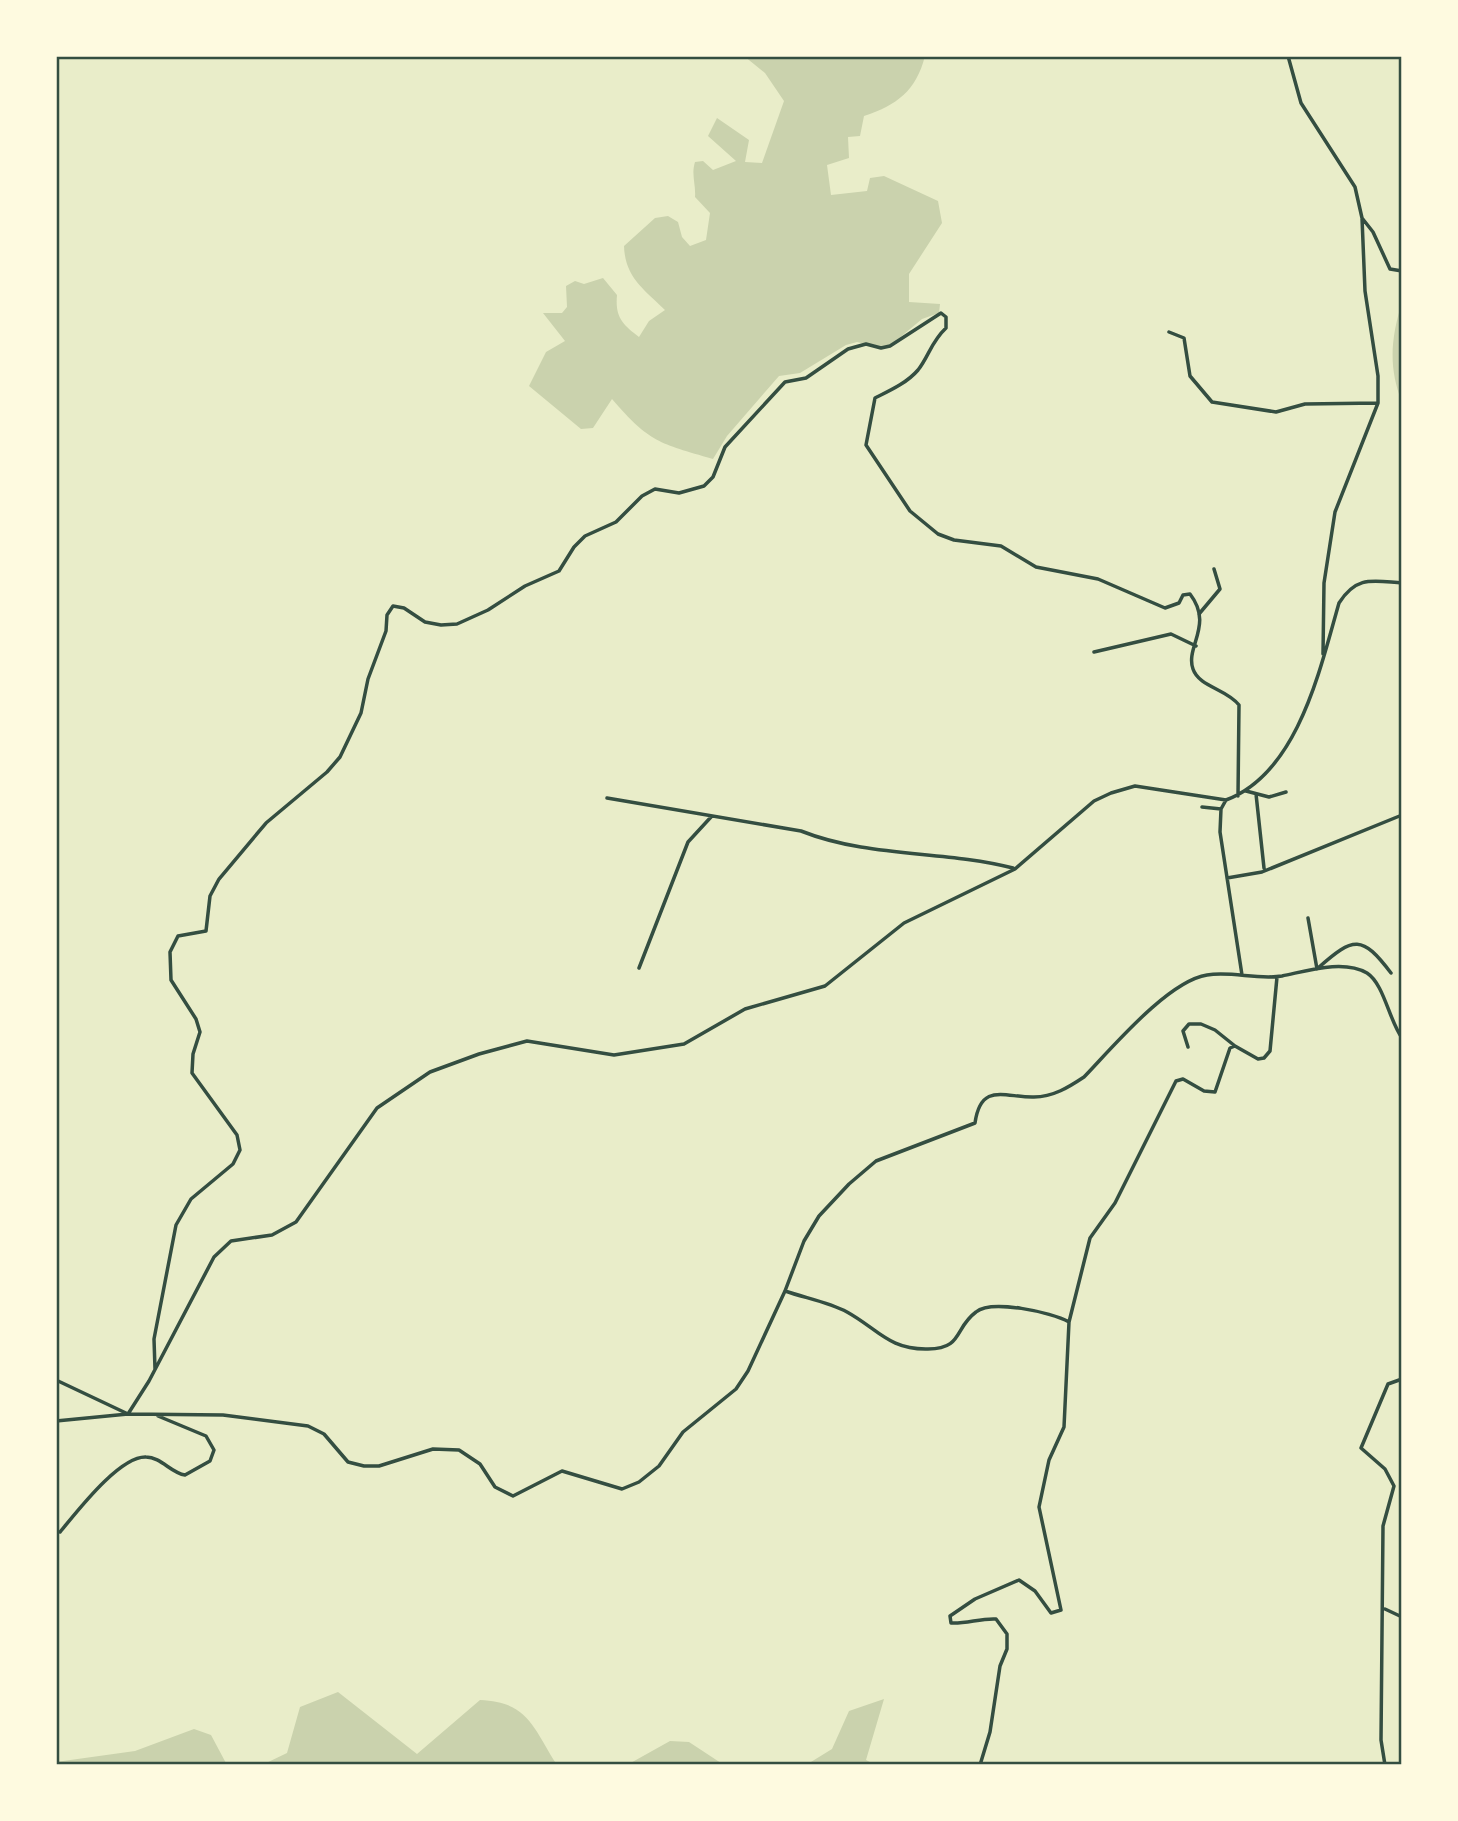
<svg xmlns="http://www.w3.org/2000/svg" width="1458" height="1821" viewBox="0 0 1458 1821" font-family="'Fira Sans Condensed',sans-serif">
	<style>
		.green { fill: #cad2ad }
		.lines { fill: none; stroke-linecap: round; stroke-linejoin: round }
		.minor { stroke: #344e41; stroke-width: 3.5 }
		.neatline { fill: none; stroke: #344e41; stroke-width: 2.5 }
	</style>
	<rect width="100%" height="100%" fill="#e9edc9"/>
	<path class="green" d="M744 56H925C916 91 897 105 864 116L860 136 848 137 849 158 827 165 831 195 867 191 870 178 884 176 938 201 942 223 909 274V302L940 304 939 313 922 319 891 345 882 348 857 342 846 345 800 373 779 376 727 436 713 459C659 443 650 443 612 399L593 428 581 429 529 386 546 352 565 341 543 313H562L567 307 566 286 575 281 584 284 603 278 617 295C615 317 622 324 639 337L649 321 665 310C645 290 625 278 624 246L655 218 668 216 678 222 682 237 690 246 706 240 710 213 695 197C696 184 691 175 695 162L703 161 713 170 736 161 708 136 717 118 749 140 745 162 762 163 784 101 765 73Z
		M1402 302V402C1388 367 1391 338 1402 302Z
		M338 1692 417 1754 480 1700C529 1702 533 1728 557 1765H262L287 1753 300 1707Z
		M884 1699 866 1760 876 1765H806L832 1749 849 1711Z
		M194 1729 211 1735 227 1765H56V1762L135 1751Z
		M670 1741 689 1742 724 1765H627Z"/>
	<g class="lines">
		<path class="minor" d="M1288 56 1301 103 1355 187 1362 218 1365 291 1378 376V403L1335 512 1324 583 1323 654
			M1362 218 1373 232 1390 269 1402 271
			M1169 332 1184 338 1190 376 1212 402 1276 412 1305 404 1378 403
			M1199 614 1220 589 1214 569
			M1094 652 1171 634 1196 646
			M1246 791 1269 797 1286 792
			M1256 794 1264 868
			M607 798 801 831C869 858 943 850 1013 868
			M1226 800 1221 809 1220 832 1242 975
			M1202 807 1221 809
			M1227 878 1262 872 1402 815
			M1308 918 1317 969
			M639 968 688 842 711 817
			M1318 968C1354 936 1362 935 1391 973
			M1188 1047 1183 1031 1189 1024H1201L1215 1030 1235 1046
			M785 1291C805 1298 829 1302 847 1312 878 1329 889 1350 928 1349 963 1349 954 1328 976 1312 991 1299 1051 1312 1069 1322
			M155 1369 154 1339 176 1225 191 1199 233 1164 240 1150 237 1135 192 1073 193 1054 200 1032 196 1019 171 980 170 952 178 936 206 931 210 896 219 879 266 823 327 772 340 757 361 713 368 679 386 631 387 615 393 606 404 608 425 622 441 625 457 624 488 610 525 586 559 571 574 547 585 536 616 522 642 496 655 489 679 493 704 486 713 477 725 447 785 382 806 378 848 349 866 344 881 348 890 346 941 313 946 317V328C931 342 929 356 918 370 907 383 889 391 875 398L866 445 910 511 938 534 954 540 1001 546 1036 567 1098 579 1165 608 1179 603 1183 595 1190 594C1214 625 1185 647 1193 669 1199 687 1227 689 1239 705L1238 796
			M56 1380 128 1414 223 1415 308 1426 324 1434 348 1462 364 1466H379L433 1449 459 1450 480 1464 495 1487 513 1496 562 1471 622 1489 639 1482 659 1466 683 1432 736 1389 748 1371 785 1291 804 1241 819 1216 849 1184 876 1161 975 1123C981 1081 1006 1098 1034 1097 1053 1097 1069 1087 1084 1077 1112 1048 1168 981 1207 975 1232 971 1257 980 1282 976 1307 971 1343 959 1367 973 1384 984 1389 1020 1402 1038
			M56 1421 128 1414 149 1381 214 1257 231 1241 272 1235 296 1222 377 1108 430 1072 479 1054 527 1041 614 1055 684 1044 745 1009 825 986 904 923 1015 869 1094 801 1111 793 1135 786 1226 800C1298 773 1320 669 1339 603 1357 575 1373 581 1402 583
			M60 1532C76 1513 119 1456 146 1457 161 1457 171 1473 185 1475L210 1461 214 1450 206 1436 158 1416
			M1385 1609 1402 1617
			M980 1765 990 1732 1000 1666 1007 1649V1634L996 1619C981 1618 966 1624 951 1623L950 1616 975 1599 1019 1580 1035 1591 1051 1613 1061 1610 1039 1507 1049 1460 1064 1427 1069 1322 1090 1238 1115 1203 1176 1081 1183 1079 1204 1091 1215 1092 1230 1048 1235 1046 1258 1059 1264 1058 1270 1051 1277 977
			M1385 1765 1381 1740 1383 1526 1394 1486 1385 1469 1361 1448 1388 1384 1402 1379"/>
	</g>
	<rect width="1458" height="1821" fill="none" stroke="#fefae0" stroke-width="116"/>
	<rect x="58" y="58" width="1342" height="1705" class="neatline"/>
</svg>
